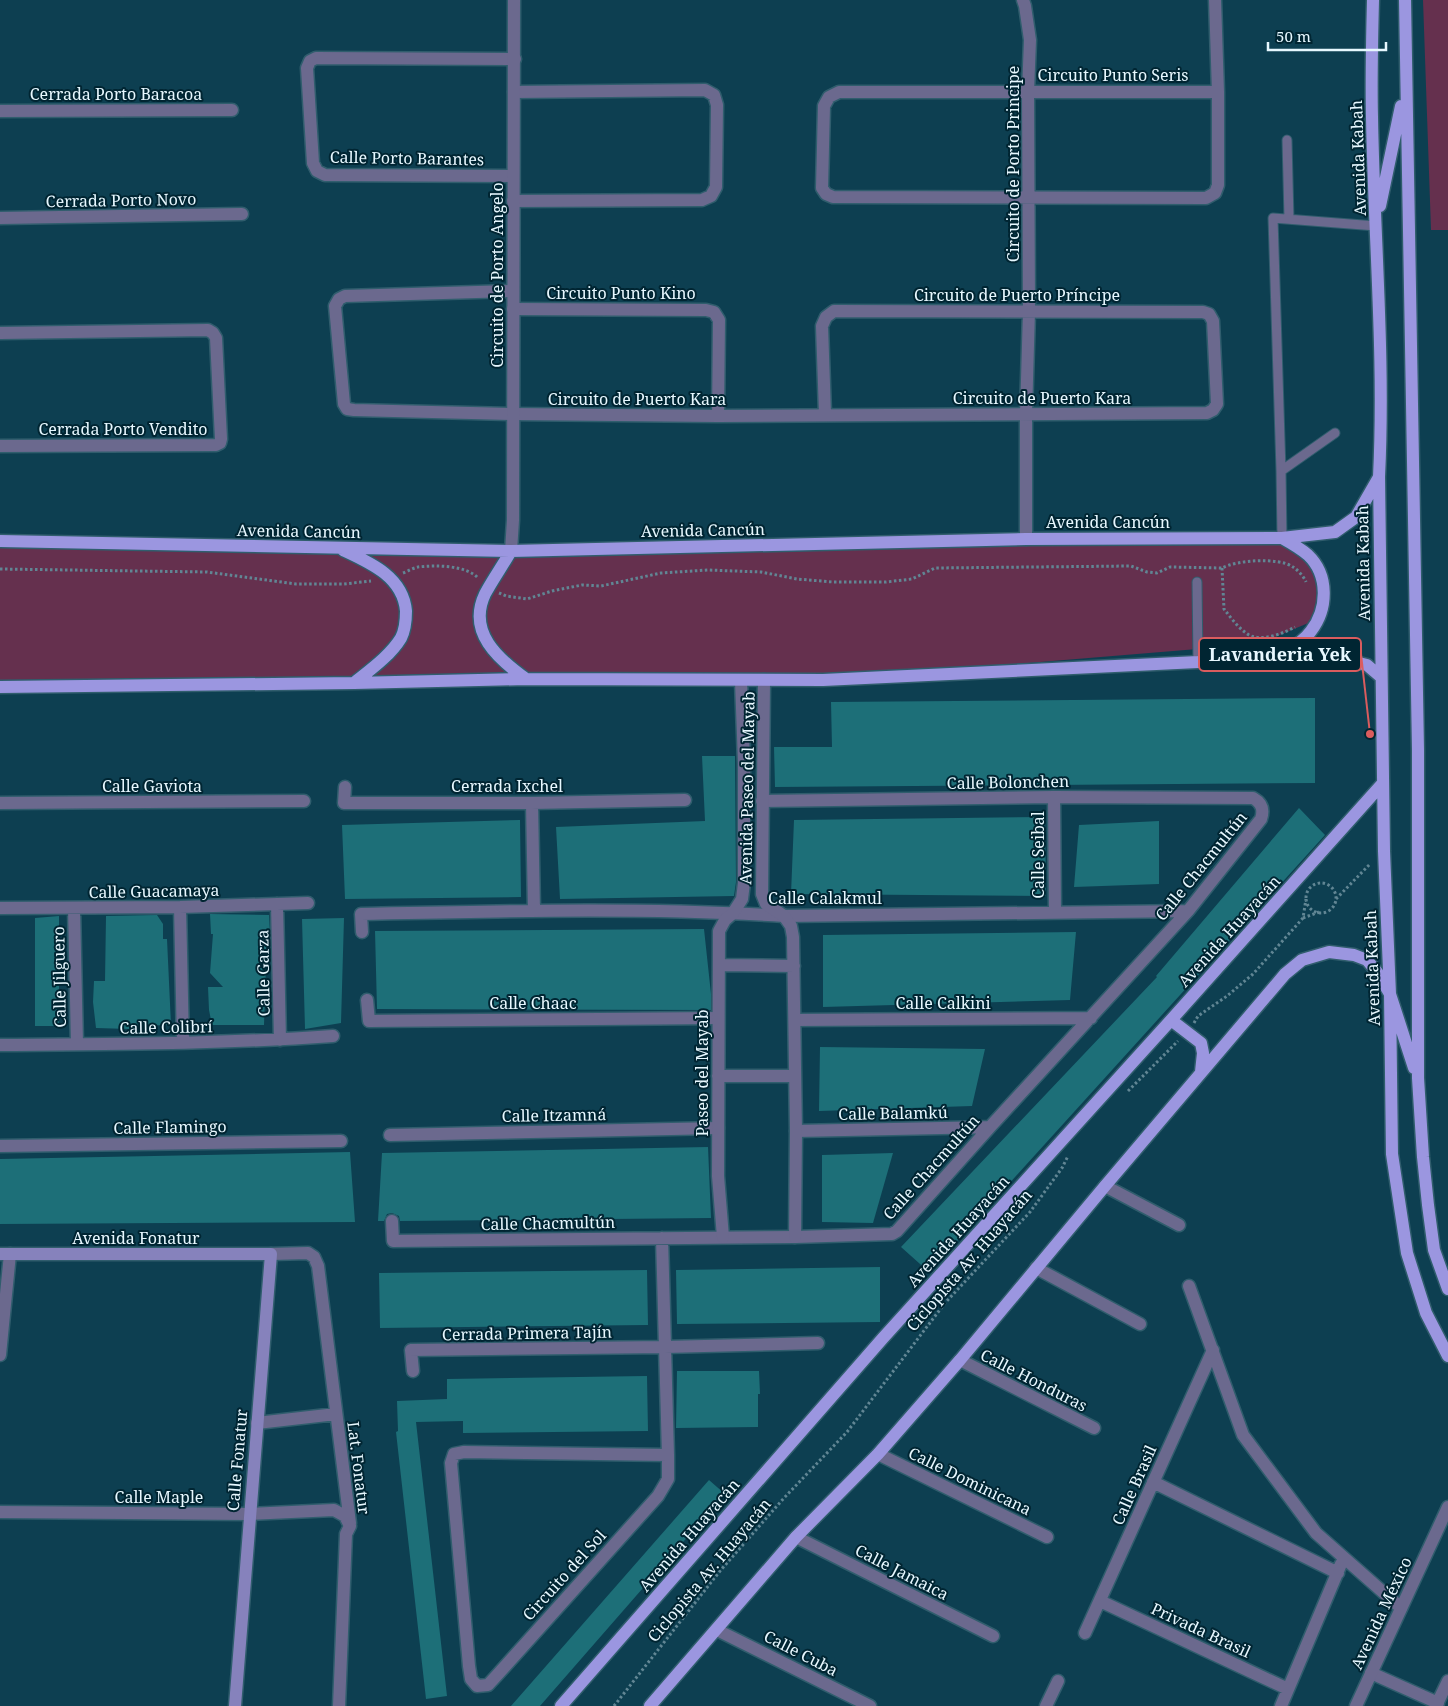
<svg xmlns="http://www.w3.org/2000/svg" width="1448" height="1706" viewBox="0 0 1448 1706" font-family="'Noto Serif',serif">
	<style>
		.green { fill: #65304e }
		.building { fill: #1d6f78 }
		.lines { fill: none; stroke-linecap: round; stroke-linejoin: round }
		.service-casing { stroke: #305d6d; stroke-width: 11 }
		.minor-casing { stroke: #305d6d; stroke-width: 15 }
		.tertiary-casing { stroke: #305d6d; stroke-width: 15 }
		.secondary-casing { stroke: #305d6d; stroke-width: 15 }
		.primary-casing { stroke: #305d6d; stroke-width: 15 }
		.path { stroke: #618694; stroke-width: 3; stroke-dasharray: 2.5 2.5; stroke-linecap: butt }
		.service { stroke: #6b698e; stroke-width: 9 }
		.minor { stroke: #6b698e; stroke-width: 12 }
		.tertiary { stroke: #6b698e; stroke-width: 12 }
		.secondary { stroke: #8682bc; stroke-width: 12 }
		.primary { stroke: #9b96e0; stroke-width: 12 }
		.labels { text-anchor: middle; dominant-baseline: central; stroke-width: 4; stroke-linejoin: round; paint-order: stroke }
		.street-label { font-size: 16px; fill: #e7f8ff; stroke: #002532 }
		.leader { fill: none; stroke: #da5c5e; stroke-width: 2 }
		.callout-dot { fill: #da5c5e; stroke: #002532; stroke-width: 2 }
		.callout { fill: #002532; stroke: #da5c5e; stroke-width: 2 }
		.callout-label { font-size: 18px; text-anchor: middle; font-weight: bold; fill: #e7f8ff }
	</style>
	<rect width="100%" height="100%" fill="#0d3f51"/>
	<path class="green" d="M1423 0H1448V230H1431Z
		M0 542 546 550 1290 543 1321 577 1318 619 1258 644 823 680 0 687Z"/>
	<path class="building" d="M1315 698V783L775 787 774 747H832L831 702Z
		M702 756H735L736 882 734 896 560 899 556 827 705 821Z
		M1299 808 1325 835 929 1272 901 1247 1157 977 1156 976Z
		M1045 817 1046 896 791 894 794 820Z
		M520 820 521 897 345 899 342 825Z
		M1159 821V884L1074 887 1079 825Z
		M210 914 269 915 270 934H267L264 1025H212L209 1010 208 987H223L210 973 213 934H211Z
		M157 915 163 924V939H167L171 1025 129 1026V1029L96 1028 93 1002 94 981H105L106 916Z
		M59 916V1026H35V918Z
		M344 918 341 1023 305 1029 302 919Z
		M704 929 711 994V1010L377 1009 375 931Z
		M1076 932 1070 1000 823 1007V935Z
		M820 1047 985 1049 972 1106 819 1111Z
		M708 1147 711 1218 400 1221 399 1216 392 1213 387 1214 384 1221H378L382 1153Z
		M350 1152 355 1222 0 1224V1159Z
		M893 1153 873 1223 822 1222V1155Z
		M880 1267V1322L677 1324 676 1270Z
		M647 1270 648 1325 380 1328 379 1273Z
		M677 1371H759L760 1394H758V1427L676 1428Z
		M647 1376 648 1431 463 1433V1421L416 1422 447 1696 426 1699 396 1432 398 1431 397 1401 447 1399V1379Z
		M709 1480 725 1494 540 1706H511Z"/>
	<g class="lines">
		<defs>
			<path id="service" d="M1287 140 1289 219
				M1281 471 1273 218 1376 226
				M1282 538 1281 471 1335 433
				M1197 582 1198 662"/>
			<path id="minor" d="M1023 0 1025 6 1030 40 1028 92 1029 311 1026 414V539
				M1215 0 1218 92V185L1215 193 1206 198 833 197 826 194 822 188 824 106 829 97 839 92H1218
				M0 111 232 110
				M513 176 325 175 317 171 313 163 307 68 310 61 316 58 515 59
				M513 201 702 200 711 196 716 187 717 105 714 95 705 90 514 92
				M0 218 242 214
				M513 291 345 296 339 299 335 306 344 404 347 409 354 410 512 414 718 416 1207 413 1213 410 1217 404 1213 321 1209 314 1203 312 834 311 826 317 822 326 825 414
				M513 309 706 310 714 312 719 320 718 416
				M0 333 208 330 213 333 216 338 221 439 220 443 216 445 0 446
				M345 787 344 803H532L685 800
				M1054 797 1055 912
				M0 803 304 801
				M532 803 534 911
				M277 904 280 1040
				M180 907 183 1043
				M0 908 180 907 308 903
				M74 908 77 1044
				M362 932 361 914C502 911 643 907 784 916L1188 911
				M367 1000 369 1021 718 1018
				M795 1020 1091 1018
				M0 1045C111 1044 222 1044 333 1036
				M796 1131 990 1127
				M390 1135 718 1128
				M0 1146 341 1141
				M1105 1186 1179 1225
				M392 1221 393 1241 795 1237 892 1234 897 1231 990 1127 1188 911 1261 819C1264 810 1262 803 1253 798L1054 797 762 801
				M662 1238 668 1455V1479L658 1496 499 1673 488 1685 477 1686 471 1679 469 1666 451 1463 454 1454 464 1452 668 1455
				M271 1254 308 1253 314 1257 318 1266 350 1523
				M1036 1268 1140 1324
				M1189 1286 1243 1435 1316 1533 1401 1608
				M0 1355 10 1254
				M960 1360 1094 1428
				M413 1371 411 1350 665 1347 818 1343
				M257 1423 336 1414
				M878 1454 1047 1537
				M1153 1482 1338 1573
				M0 1512 249 1514 334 1510 345 1516 350 1526 346 1534 339 1706
				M796 1537 993 1636
				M1100 1601 1288 1689
				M717 1630 870 1706
				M1085 1633 1213 1350
				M1371 1673 1438 1703
				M1046 1706 1058 1681
				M1281 1706 1341 1564
				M1436 1706 1448 1681"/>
			<path id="tertiary" d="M511 551 513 520 514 0
				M764 680 762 894 766 904 784 916 791 926 793 937 796 1131 795 1237
				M719 965 794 966
				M718 1076H795
				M723 1237 718 1176 719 931 725 920 733 913 742 899 744 883V763L741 681
				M1356 1706 1448 1507"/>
			<path id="secondary" d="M0 1254H271L235 1706"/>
			<path id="primary" d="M1373 0C1372 39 1371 78 1372 117 1374 237 1385 357 1379 477L1384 851 1390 994 1392 1154 1407 1253 1426 1313 1448 1356
				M1405 0 1418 750V1078L1423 1157 1428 1205 1434 1250 1448 1289
				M1380 206 1401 106
				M0 541 511 551 1026 539 1282 538 1335 532 1356 517 1379 477
				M343 550C371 563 403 577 406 611 406 620 405 630 401 638 390 656 370 670 354 683
				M511 551C503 565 493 579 485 594 467 632 498 659 526 679
				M1281 656C1291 649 1304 641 1311 631 1328 609 1329 575 1308 555 1300 548 1291 543 1282 538
				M0 687 354 683 526 679 823 680 1198 662 1281 656 1347 660 1367 665 1381 677
				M1171 1020 1201 1043 1203 1053 1201 1072
				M561 1706 883 1338 1171 1020 1383 783
				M650 1706 796 1537 878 1454 960 1360 1105 1186 1285 974 1302 960 1329 952 1354 955 1367 960 1377 972 1390 994 1414 1068"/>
		</defs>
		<use href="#service" class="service-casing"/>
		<use href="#minor" class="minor-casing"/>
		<use href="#tertiary" class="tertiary-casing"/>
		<use href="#secondary" class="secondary-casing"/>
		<use href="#primary" class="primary-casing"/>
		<path class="path" d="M1222 568 1224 609C1231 618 1239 629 1249 635 1262 642 1284 633 1295 627
			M0 569 207 572 296 584H344L371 581
			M403 573C408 571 413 568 418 567 435 565 466 565 478 578
			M499 593 506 596 527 599 552 591 582 585 601 586 661 573 708 570 761 572 797 579 833 582H886L912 579 935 568 1131 566 1147 572 1157 573 1170 567 1222 568C1237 560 1279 557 1293 567 1298 570 1304 577 1306 582
			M1306 898a15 15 0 1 1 30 0a15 15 0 1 1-30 0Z
			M1336 899 1370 864
			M1303 918 1319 912
			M1194 1023 1198 1016 1227 996 1253 974 1303 918 1306 899
			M1128 1091 1178 1041
			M614 1706 720 1571 784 1498 847 1432 945 1303 1030 1212 1062 1168 1068 1156"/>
		<use href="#service" class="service"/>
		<use href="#minor" class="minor"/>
		<use href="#tertiary" class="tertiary"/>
		<use href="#secondary" class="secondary"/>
		<use href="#primary" class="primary"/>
	</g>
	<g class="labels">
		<g class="street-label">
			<text x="1113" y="75">Circuito Punto Seris</text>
			<text x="116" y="94">Cerrada Porto Baracoa</text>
			<text transform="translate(407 158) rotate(1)">Calle Porto Barantes</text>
			<text transform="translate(1358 158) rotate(-92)">Avenida Kabah</text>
			<text transform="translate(1013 164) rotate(-90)">Circuito de Porto Principe</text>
			<text transform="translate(121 200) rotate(-1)">Cerrada Porto Novo</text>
			<text transform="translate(497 275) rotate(-90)">Circuito de Porto Angelo</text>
			<text x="621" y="293">Circuito Punto Kino</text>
			<text x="1017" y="295">Circuito de Puerto Príncipe</text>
			<text x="1042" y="398">Circuito de Puerto Kara</text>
			<text x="637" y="399">Circuito de Puerto Kara</text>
			<text x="123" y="429">Cerrada Porto Vendito</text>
			<text x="1108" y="522">Avenida Cancún</text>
			<text transform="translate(703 530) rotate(-1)">Avenida Cancún</text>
			<text transform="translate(299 531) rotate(1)">Avenida Cancún</text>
			<text transform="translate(1363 563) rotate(-91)">Avenida Kabah</text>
			<text transform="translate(1008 782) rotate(-1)">Calle Bolonchen</text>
			<text x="152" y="786">Calle Gaviota</text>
			<text x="507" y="786">Cerrada Ixchel</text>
			<text transform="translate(747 788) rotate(-89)">Avenida Paseo del Mayab</text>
			<text transform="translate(1038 855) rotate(-90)">Calle Seibal</text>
			<text transform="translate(1201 866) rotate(-51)">Calle Chacmultún</text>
			<text transform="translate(154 891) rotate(-1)">Calle Guacamaya</text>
			<text x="825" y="898">Calle Calakmul</text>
			<text transform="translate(1229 931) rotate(-48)">Avenida Huayacán</text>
			<text transform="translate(1372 968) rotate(-92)">Avenida Kabah</text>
			<text transform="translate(263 973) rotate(-91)">Calle Garza</text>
			<text transform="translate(59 977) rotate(-91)">Calle Jilguero</text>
			<text x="533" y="1003">Calle Chaac</text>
			<text x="943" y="1003">Calle Calkini</text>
			<text transform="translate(166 1027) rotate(-1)">Calle Colibrí</text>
			<text transform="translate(702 1073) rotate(-90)">Paseo del Mayab</text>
			<text transform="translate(893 1113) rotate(-1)">Calle Balamkú</text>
			<text transform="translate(554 1115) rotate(-1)">Calle Itzamná</text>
			<text transform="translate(170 1127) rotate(-1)">Calle Flamingo</text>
			<text transform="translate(931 1167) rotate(-48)">Calle Chacmultún</text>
			<text transform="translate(548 1223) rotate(-1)">Calle Chacmultún</text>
			<text transform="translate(958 1231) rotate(-48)">Avenida Huayacán</text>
			<text x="136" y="1238">Avenida Fonatur</text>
			<text transform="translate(969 1260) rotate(-49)">Ciclopista Av. Huayacán</text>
			<text transform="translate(527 1333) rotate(-1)">Cerrada Primera Tajín</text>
			<text transform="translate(1034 1380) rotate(27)">Calle Honduras</text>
			<text transform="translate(237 1460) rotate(-85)">Calle Fonatur</text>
			<text transform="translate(359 1468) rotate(83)">Lat. Fonatur</text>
			<text transform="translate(970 1481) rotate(26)">Calle Dominicana</text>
			<text transform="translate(1134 1485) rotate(-66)">Calle Brasil</text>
			<text x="159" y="1497">Calle Maple</text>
			<text transform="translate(689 1535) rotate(-49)">Avenida Huayacán</text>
			<text transform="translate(709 1570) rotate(-50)">Ciclopista Av. Huayacán</text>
			<text transform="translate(902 1572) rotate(27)">Calle Jamaica</text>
			<text transform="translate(564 1575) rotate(-48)">Circuito del Sol</text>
			<text transform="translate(1381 1613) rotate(-65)">Avenida México</text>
			<text transform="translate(1201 1630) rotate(25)">Privada Brasil</text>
			<text transform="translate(801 1653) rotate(27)">Calle Cuba</text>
		</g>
	</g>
	<path class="leader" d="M1370 734L1361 654"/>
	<circle class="callout-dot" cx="1370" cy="734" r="5"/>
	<rect class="callout" x="1199" y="638" width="162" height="33" rx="5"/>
	<g class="callout-label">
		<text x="1280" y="661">Lavanderia Yek</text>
	</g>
	<path d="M1268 42v8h118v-8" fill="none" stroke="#e7f8ff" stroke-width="2.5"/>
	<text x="1276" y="42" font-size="15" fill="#e7f8ff" stroke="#002532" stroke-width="4" paint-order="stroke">50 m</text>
</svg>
